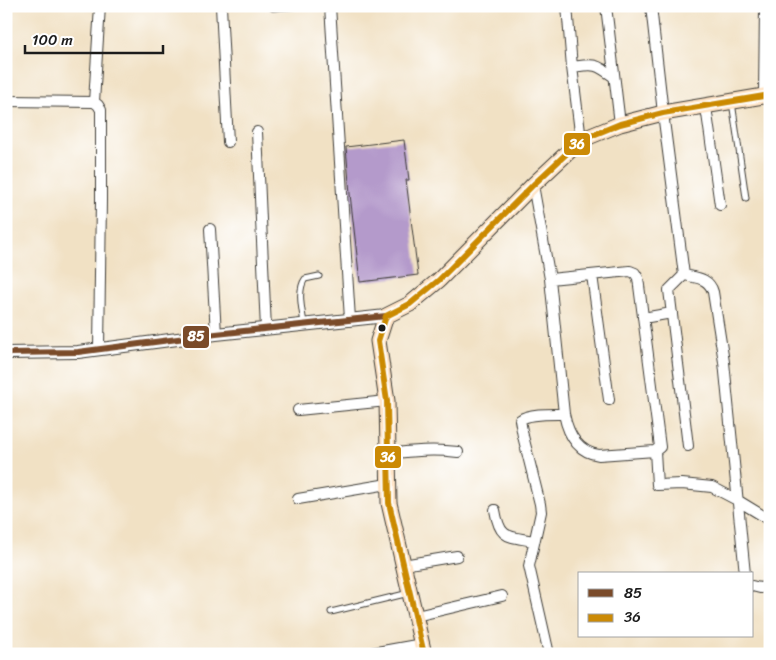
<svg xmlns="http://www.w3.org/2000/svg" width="776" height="660" viewBox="0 0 776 660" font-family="Sriracha,sans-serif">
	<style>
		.building { fill: #b49acb }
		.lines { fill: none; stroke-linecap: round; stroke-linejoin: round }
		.service-casing { stroke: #3c3a35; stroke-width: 7 }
		.minor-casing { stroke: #3c3a35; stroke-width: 12 }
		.tertiary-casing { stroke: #3c3a35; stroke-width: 14 }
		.secondary-casing { stroke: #3c3a35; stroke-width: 17 }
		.service { stroke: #fff; stroke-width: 5 }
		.minor { stroke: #fff; stroke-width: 10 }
		.tertiary { stroke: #fff; stroke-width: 12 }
		.secondary { stroke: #ffe4c6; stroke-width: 15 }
		.bus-1-casing { stroke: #fff; stroke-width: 10 }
		.bus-2-casing { stroke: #fff; stroke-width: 10 }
		.bus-1 { stroke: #7a4b2a; stroke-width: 6 }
		.bus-2 { stroke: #cb8a06; stroke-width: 6 }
		.bus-dot { fill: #1c1c1c; stroke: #fff; stroke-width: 2 }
		.line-badge { stroke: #fff; stroke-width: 2 }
		.badge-label { font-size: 14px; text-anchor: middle; font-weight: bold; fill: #fff }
	</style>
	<rect width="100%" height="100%" fill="#fff"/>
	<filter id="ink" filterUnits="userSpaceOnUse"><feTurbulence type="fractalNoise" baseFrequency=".02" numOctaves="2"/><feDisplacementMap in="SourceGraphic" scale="10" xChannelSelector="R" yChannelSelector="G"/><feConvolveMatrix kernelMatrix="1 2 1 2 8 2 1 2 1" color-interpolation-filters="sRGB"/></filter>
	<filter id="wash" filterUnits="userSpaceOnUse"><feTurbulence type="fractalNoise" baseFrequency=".0096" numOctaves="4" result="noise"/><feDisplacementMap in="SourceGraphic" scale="20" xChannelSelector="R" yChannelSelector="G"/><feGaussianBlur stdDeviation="1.12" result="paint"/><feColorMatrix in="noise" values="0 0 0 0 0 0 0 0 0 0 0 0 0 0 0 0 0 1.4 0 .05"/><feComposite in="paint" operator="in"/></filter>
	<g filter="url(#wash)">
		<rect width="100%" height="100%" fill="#f1e1c4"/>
		<g id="blocks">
			<path class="building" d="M404 140 409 180H406L418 275 360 282 350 194 346 147Z"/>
		</g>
	</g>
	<g filter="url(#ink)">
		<use href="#blocks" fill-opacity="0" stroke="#3c3a35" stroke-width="1"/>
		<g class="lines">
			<defs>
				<path id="service" d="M269 6 273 8 302 6
					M732 102 746 198
					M304 323C302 310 297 290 305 279L319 276
					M331 612 409 593"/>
				<path id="minor" d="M221 6 228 142
					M330 6 350 319
					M567 6 572 67 581 140
					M606 6 620 124
					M651 6 663 113 684 275
					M572 67C595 64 595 63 614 77
					M764 96 765 6
					M6 101 94 102 98 105 101 110V200L99 349
					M94 102 100 6
					M706 107 720 205
					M257 132 266 329
					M533 185 550 279 564 414C568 434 577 452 599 455L655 451 660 447 638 278 635 273 630 271 550 279
					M210 229 216 334
					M592 275 609 400
					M684 275C697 278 709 278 713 292L724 362 745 574
					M684 275 669 290 688 446
					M643 318 672 313
					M298 410 387 401
					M655 451 657 485 682 484 712 487 737 500 770 520
					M388 454C413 451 433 449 458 452
					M298 499 388 484
					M495 510C500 540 508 536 534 541
					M403 565 457 556
					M752 586 760 588 770 586
					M416 616 502 596
					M366 654 422 644
					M549 654 529 566 541 512 540 504 523 436 520 420C529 413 553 414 564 414"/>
				<path id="tertiary" d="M6 353 78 352 216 334 386 316"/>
				<path id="secondary" d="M424 654 389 503 387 401 378 341 386 316 410 304 439 280 533 185 581 140 620 124 663 113 770 95"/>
			</defs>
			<use href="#service" class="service-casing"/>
			<use href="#minor" class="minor-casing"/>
			<use href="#tertiary" class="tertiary-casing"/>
			<use href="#secondary" class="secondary-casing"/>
			<use href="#service" class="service"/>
			<use href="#minor" class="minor"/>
			<use href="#tertiary" class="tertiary"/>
			<use href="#secondary" class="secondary"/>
			<defs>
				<path id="bus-1" d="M6 353 78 352 216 334 386 316"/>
				<path id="bus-2" d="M424 654 389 503 387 401 378 341 386 316 410 304 439 280 533 185 581 140 620 124 663 113 770 95"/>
			</defs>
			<use href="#bus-1" class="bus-1-casing"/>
			<use href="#bus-2" class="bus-2-casing"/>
			<use href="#bus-1" class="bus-1"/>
			<use href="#bus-2" class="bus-2"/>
		</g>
	</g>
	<circle class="bus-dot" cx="382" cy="328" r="4.5"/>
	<g class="line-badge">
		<rect x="563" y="132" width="28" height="24" rx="5" fill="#cb8a06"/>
		<rect x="182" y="325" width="28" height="24" rx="5" fill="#7a4b2a"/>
		<rect x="374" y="445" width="28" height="24" rx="5" fill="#cb8a06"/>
	</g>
	<g class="badge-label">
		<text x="577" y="149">36</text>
		<text x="196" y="341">85</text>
		<text x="388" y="462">36</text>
	</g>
	<rect width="776" height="660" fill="none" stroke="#fff" stroke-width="25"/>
	<rect x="578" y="572" width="175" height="65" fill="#ffffff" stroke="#a4a4a4"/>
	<rect x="588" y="589" width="25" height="8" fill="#7a4b2a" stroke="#a4a4a4"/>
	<text x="624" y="598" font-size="15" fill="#1c1c1c">85</text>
	<rect x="588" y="614" width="25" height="8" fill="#cb8a06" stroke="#a4a4a4"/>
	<text x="624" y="622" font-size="15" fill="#1c1c1c">36</text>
	<path d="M25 45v8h138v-8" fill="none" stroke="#1c1c1c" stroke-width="2.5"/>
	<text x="32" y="45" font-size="15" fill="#1c1c1c" stroke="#ffffff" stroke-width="4" paint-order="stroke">100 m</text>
</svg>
